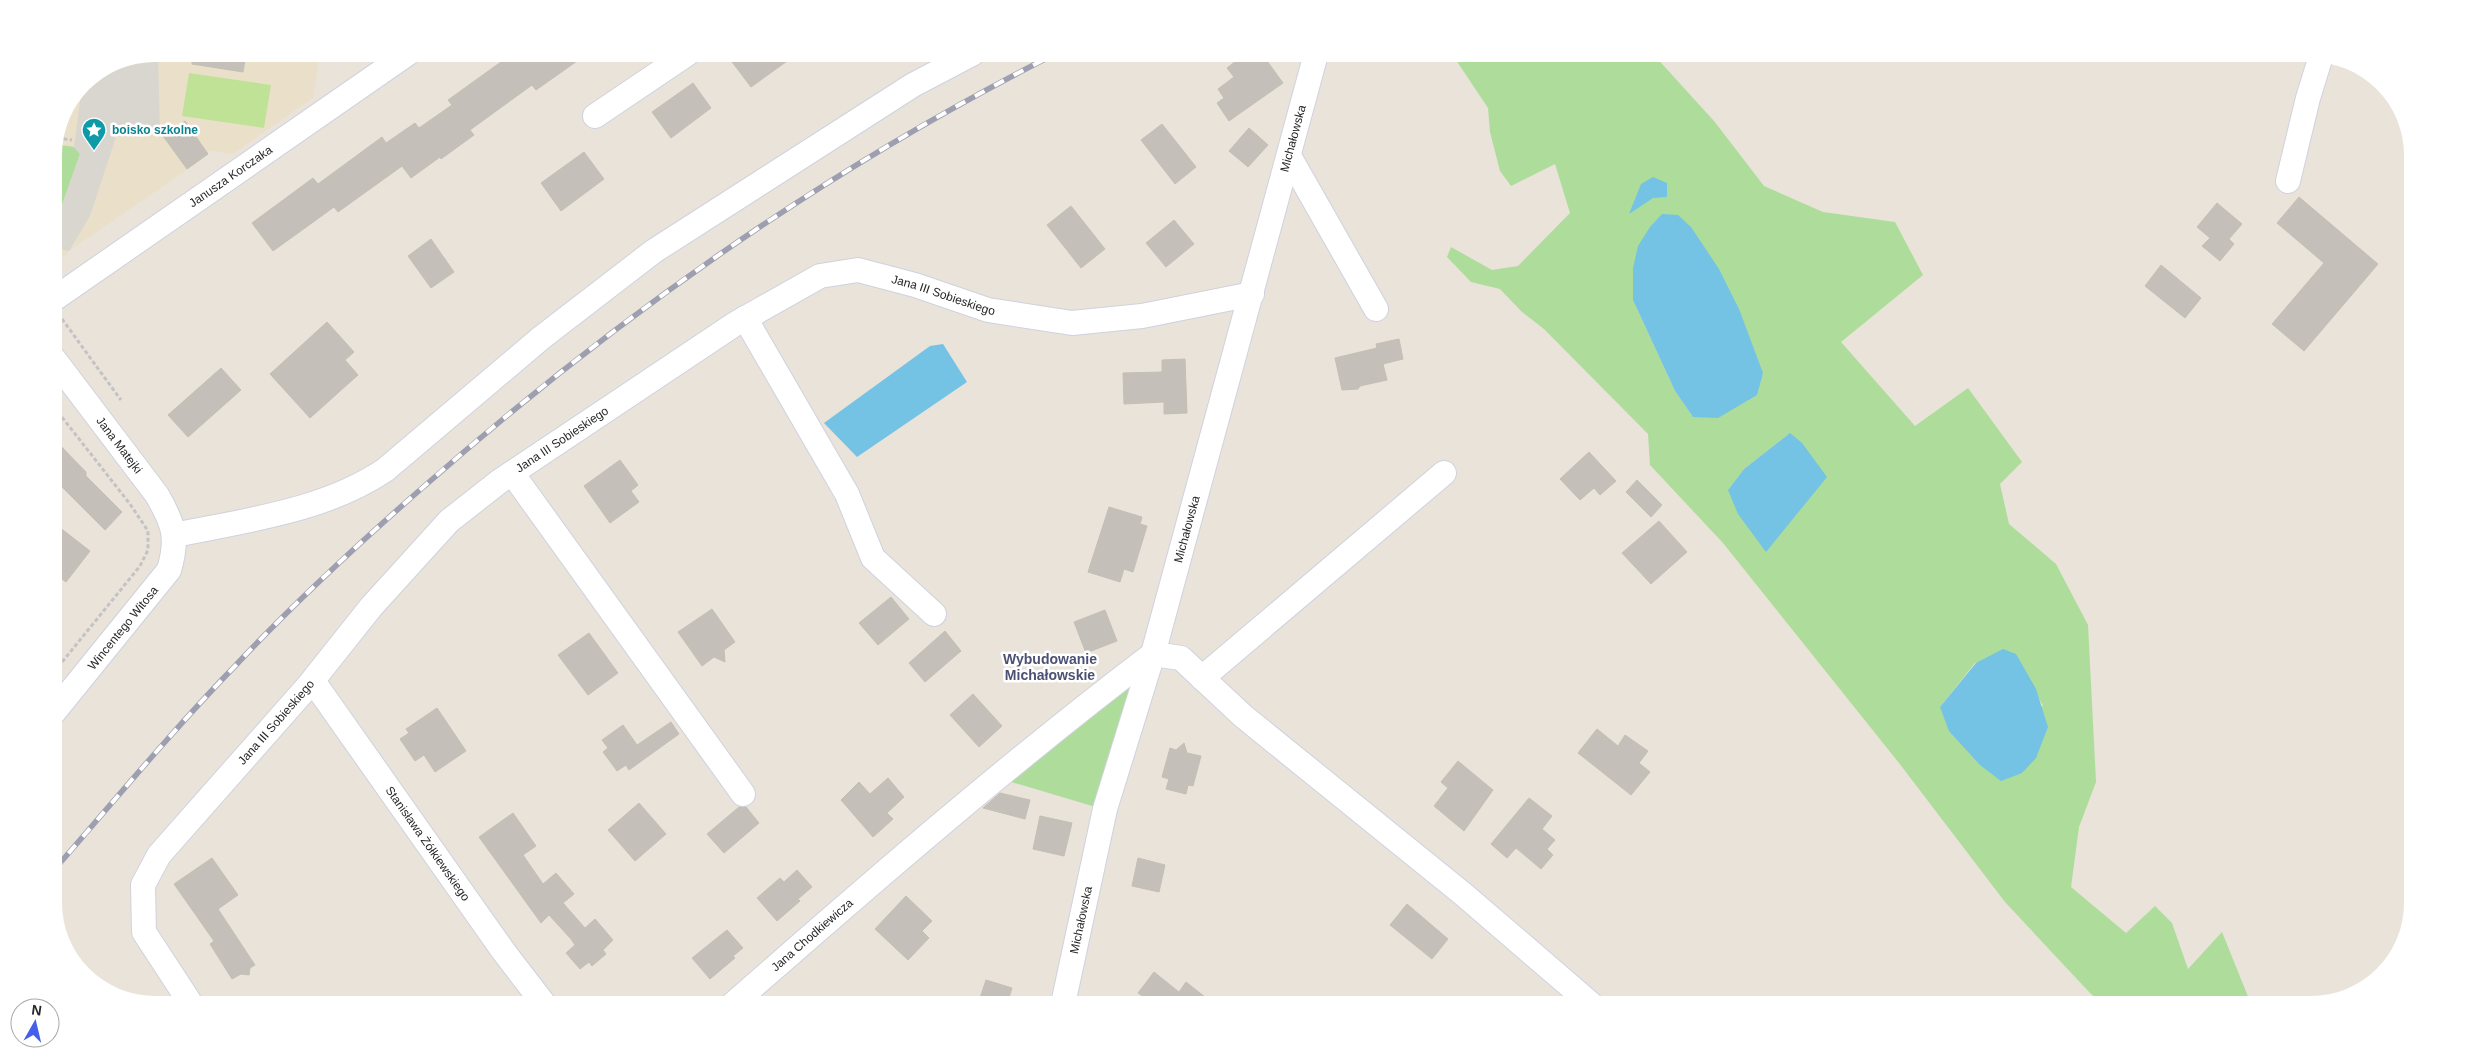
<svg xmlns="http://www.w3.org/2000/svg" width="2467" height="1058" viewBox="0 0 2467 1058" font-family="Arial,sans-serif">
	<style>
		.education { fill: #eae0ca }
		.green { fill: #aedc9a; fill-rule: evenodd }
		.pitch { fill: #bfe296 }
		.plaza { fill: #d9d6d0 }
		.water { fill: #74c2e4 }
		.building { fill: #c4c0b9; stroke: #c4bfb4 }
		.lines { fill: none; stroke-linecap: round; stroke-linejoin: round }
		.minor-casing { stroke: #cfd2df; stroke-width: 26 }
		.path { stroke: #c3c3c3; stroke-width: 3; stroke-dasharray: 4 2.5; stroke-linecap: butt }
		.minor { stroke: #fff; stroke-width: 24 }
		.rail-casing { stroke: #9d9fb0; stroke-width: 5.5 }
		.rail { stroke: #fff; stroke-width: 4; stroke-dasharray: 11; stroke-linecap: butt }
		.labels { text-anchor: middle; dominant-baseline: central; stroke-width: 5; stroke-linejoin: round; paint-order: stroke }
		.culture-label { font-size: 12px; font-weight: bold; fill: #0d838f; stroke: #fff; text-anchor: start }
		.street-label { font-size: 12px; fill: #272727; stroke: #fff }
		.neighbourhood-label { font-size: 14px; font-weight: bold; fill: #4c5174; stroke: #fff }
	</style>
	<rect width="100%" height="100%" fill="#e9e3da"/>
	<path class="education" d="M156 54H320L313 98 233 154 210 151 184 172 69 251 65 257 54 254V149L62 116 84 83 117 61Z"/>
	<path class="green" d="M1452 54H1653L1714 121 1764 186 1823 212 1895 222 1923 275 1841 342 1915 426 1968 388 2022 462 2000 484 2009 524 2056 564 2088 625 2096 782 2079 827 2071 887 2126 933 2155 906 2172 923 2188 969 2222 932 2251 1004H2103L2090 993 2005 902 1899 763 1723 543 1650 465 1648 434 1544 329 1522 312 1500 289 1471 282 1447 257 1451 247 1492 270 1518 266 1570 213 1555 164 1511 186 1500 171 1490 132 1488 108ZM1633 300 1693 417 1675 391ZM1790 433 1728 490 1744 469ZM2016 655 2043 706 1940 707 1975 663Z
		M55 144 74 147 80 154 54 228Z
		M1133 680 1099 808 1008 781Z"/>
	<path class="pitch" d="M189 73 271 85 264 128 182 116Z"/>
	<path class="plaza" d="M158 54 160 133 129 128 122 130 117 134 90 216 69 251 54 248V228L80 154 74 147 82 86 117 61Z"/>
	<path class="water" d="M1653 177 1667 183V197L1653 198 1629 214 1641 184Z
		M1662 214 1678 215 1691 227 1719 269 1739 309 1763 373 1757 395 1718 418 1693 417 1675 391 1633 300V268L1638 246 1650 227Z
		M943 344 967 382 857 457 824 423 930 346Z
		M1790 433 1802 443 1827 477 1766 552 1738 514 1728 490 1744 469Z
		M2003 649 2016 654 2036 689 2048 727 2036 758 2022 773 2001 781 1980 765 1949 731 1940 707 1976 663Z"/>
	<path class="building" d="M192 54H246L243 72 192 64Z
		M512 54H587L536 90 532 85 470 130 474 135 441 159 440 157 411 178 402 166 338 212 334 207 273 251 252 223 313 178 318 184 382 137 386 143 415 123 419 128 452 105 448 100Z
		M726 54H797L751 87Z
		M1258 54H1262L1283 83 1229 121 1217 103 1224 98 1218 89 1234 77 1227 68 1241 57 1245 63Z
		M693 83 711 108 671 138 652 112Z
		M185 121 208 154 187 169 163 136Z
		M1162 124 1196 167 1175 184 1141 140Z
		M1249 128 1268 145 1248 167 1229 151Z
		M584 152 604 179 561 211 541 183Z
		M2299 197 2378 264 2304 351 2272 324 2324 263 2277 223Z
		M2217 203 2242 224 2229 239 2234 244 2220 261 2202 246 2210 238 2197 227Z
		M1071 206 1105 249 1081 268 1047 225Z
		M1174 220 1194 244 1166 267 1146 243Z
		M431 239 454 272 431 288 408 256Z
		M2161 265 2201 298 2185 318 2145 286Z
		M327 322 354 352 345 360 358 375 310 418 270 374Z
		M1399 339 1403 359 1383 364 1387 380 1360 386 1358 389 1342 390 1335 358 1377 348 1376 344Z
		M1185 359 1187 413 1164 414V402L1124 404 1123 373 1162 372V360Z
		M221 368 241 390 188 437 168 415Z
		M54 439 86 472V476L122 512 105 530 54 479Z
		M1589 452 1616 481 1600 495 1594 488 1580 500 1560 479Z
		M620 460 638 485 631 491 639 502 610 523 584 486Z
		M1637 480 1662 505 1651 517 1626 492Z
		M1109 507 1142 517 1140 524 1147 526 1133 572 1124 569 1120 582 1088 572Z
		M1659 521 1687 552 1651 584 1622 553Z
		M54 523 90 551 66 582 54 573Z
		M891 597 909 619 878 645 859 623Z
		M712 609 735 642 724 650 725 662 714 657 702 666 678 632Z
		M1105 610 1117 641 1086 653 1074 622Z
		M945 631 961 651 925 682 909 663Z
		M589 633 618 673 588 695 558 655Z
		M973 694 1002 726 979 747 950 715Z
		M437 708 466 751 435 772 424 755 415 761 400 739 409 733 406 729Z
		M671 722 679 734 629 770 626 765 617 771 603 752 608 748 602 740 623 725 637 745Z
		M1597 729 1618 746 1625 735 1648 751 1639 763 1650 772 1631 795 1578 753Z
		M1184 743 1187 753 1201 756 1193 786 1188 785 1186 794 1166 789 1169 779 1162 777 1170 748 1176 750Z
		M1458 761 1493 790 1464 831 1434 806 1448 788 1441 782Z
		M888 778 904 797 887 813 893 819 873 837 841 800 859 782 870 794Z
		M1000 793 1030 800 1025 819 983 808Z
		M1529 798 1552 816 1542 829 1555 840 1547 849 1553 855 1541 869 1516 848 1507 858 1491 844Z
		M639 803 666 834 635 861 608 830Z
		M739 807H746L759 823 724 853 707 834Z
		M513 813 536 846 523 855 543 884 556 873 574 894 563 903 585 928 595 919 613 940 603 950 606 954 592 966 589 962 580 969 566 953 575 945 571 939 549 915 541 923 479 837Z
		M1040 816 1072 823 1064 856 1033 849Z
		M212 858 238 895 218 909 255 965 250 968 249 975 241 974 232 979 210 944 214 941 174 884Z
		M1138 858 1165 865 1159 892 1132 886Z
		M797 870 812 887 798 899 800 901 777 921 757 898 780 878 784 882Z
		M906 896 932 921 922 931 929 938 908 960 875 929Z
		M1407 904 1448 939 1432 959 1390 925Z
		M727 930 743 948 733 956 735 958 710 979 692 958Z
		M1154 972 1179 992 1186 982 1214 1004H1154L1138 993Z
		M986 980 1012 988 1007 1004H978Z"/>
	<g class="lines">
		<defs>
			<g id="minor">
				<path d="M595 116 687 54"/>
				<path d="M1289 156 1376 309"/>
				<path d="M2288 181 2308 98 2321 56"/>
				<path id="s1" d="M54 299 407 54"/>
				<path d="M745 318 847 494 873 558 934 614"/>
				<path id="s2" d="M54 359 157 495C173 523 179 537 169 570L54 712"/>
				<path d="M512 473 743 794"/>
				<path d="M175 535C247 520 324 511 385 470L541 338 654 251 913 85 972 54"/>
				<path d="M1202 678 1444 473"/>
				<path id="s3" d="M313 681 504 952 544 1004"/>
				<path id="s4" d="M191 1004 144 932 143 885 159 855 309 685 371 607 449 521 500 481 735 324 820 276 858 270 915 285 988 310 1072 323 1142 316 1252 294"/>
				<path id="s5" d="M733 1004C870 884 1008 764 1153 654L1181 658 1243 716 1463 894 1591 1004"/>
				<path id="s6" d="M1063 1004 1105 809 1153 654 1316 54"/>
			</g>
		</defs>
		<use href="#minor" class="minor-casing"/>
		<path class="path" d="M57 138 72 140
			M62 319 121 400
			M54 407 130 504 148 531V550L140 566 54 672"/>
		<use href="#minor" class="minor"/>
		<defs>
			<path id="rail" d="M54 870C114 801 172 731 236 665 294 603 357 545 421 489 614 319 825 170 1055 54"/>
		</defs>
		<use href="#rail" class="rail-casing"/>
		<use href="#rail" class="rail"/>
	</g>
	<defs>
		<symbol id="sight-pin" viewBox="-11 -11 22 30"><path d="M0 17L-7.5 6A9.5 9.5 0 1 1 7.5 6Z" fill="#0f9aa8" stroke="#fff"/><path d="M0-6L1.8-2.2L6-1.7L2.9 1.2L3.7 5.4L0 3.3L-3.7 5.4L-2.9 1.2L-6-1.7L-1.8-2.2Z" fill="#fff"/></symbol>
	</defs>
	<g fill-rule="evenodd">
		<use href="#sight-pin" x="80" y="116" width="28" height="38"/>
	</g>
	<g class="labels">
		<g class="culture-label">
			<text x="112" y="130">boisko szkolne</text>
		</g>
		<g class="street-label">
			<text stroke="none"><textPath href="#s6" startOffset="896">Michałowska</textPath></text>
			<text stroke="none"><textPath href="#s1" startOffset="215">Janusza Korczaka</textPath></text>
			<text stroke="none"><textPath href="#s4" startOffset="1182">Jana III Sobieskiego</textPath></text>
			<text stroke="none"><textPath href="#s4" startOffset="749">Jana III Sobieskiego</textPath></text>
			<text stroke="none"><textPath href="#s2" startOffset="108">Jana Matejki</textPath></text>
			<text stroke="none"><textPath href="#s6" startOffset="491">Michałowska</textPath></text>
			<text transform="translate(123 628) rotate(-51)">Wincentego Witosa</text>
			<text stroke="none"><textPath href="#s4" startOffset="344">Jana III Sobieskiego</textPath></text>
			<text stroke="none"><textPath href="#s3" startOffset="199">Stanisława Żółkiewskiego</textPath></text>
			<text stroke="none"><textPath href="#s6" startOffset="86">Michałowska</textPath></text>
			<text stroke="none"><textPath href="#s5" startOffset="105">Jana Chodkiewicza</textPath></text>
		</g>
		<g class="neighbourhood-label">
			<text x="1050" y="659">Wybudowanie<tspan x="1050" dy="16">Michałowskie</tspan></text>
		</g>
	</g>
	<path d="M0 0H2467V1058H0ZM155 62H2311A93 93 0 0 1 2404 155V903A93 93 0 0 1 2311 996H155A93 93 0 0 1 62 903V155A93 93 0 0 1 155 62Z" fill="#fff" fill-rule="evenodd"/>
	<g transform="translate(35 1023) rotate(8)"><circle r="24" fill="#ffffff" stroke="#a9a9a9"/>
	<path d="M0-4L9 19L0 12L-9 19Z" fill="#455eeb"/>
	<text y="-8" font-size="14" font-weight="bold" text-anchor="middle" fill="#272727">N</text>
	</g>
</svg>
